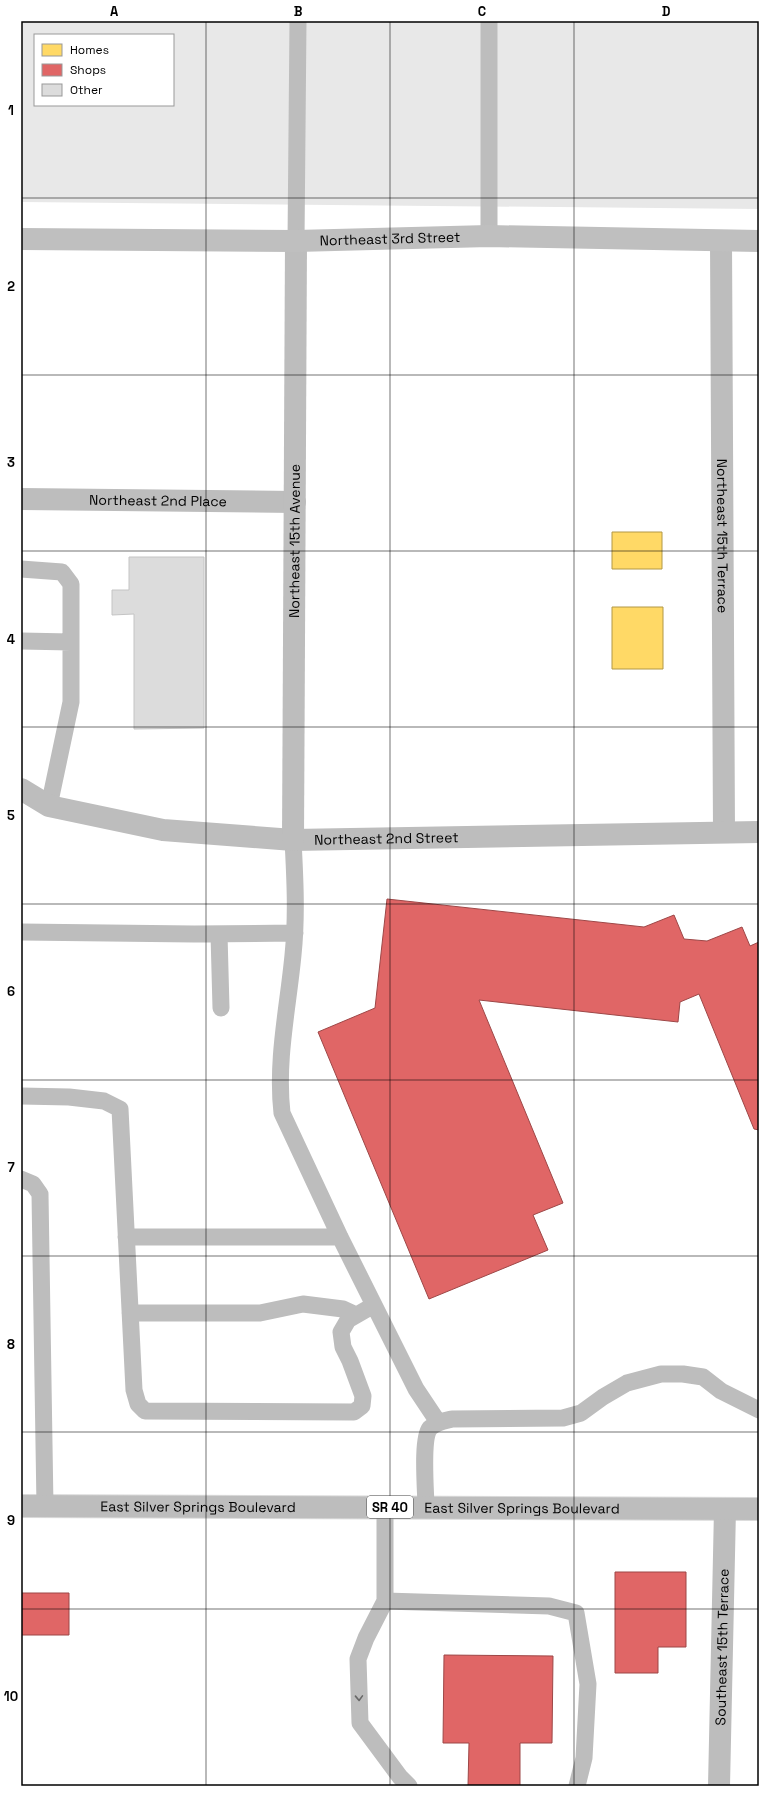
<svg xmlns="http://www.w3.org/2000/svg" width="780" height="1807" viewBox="0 0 780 1807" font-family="'Space Grotesk',sans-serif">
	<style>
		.green { fill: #e8e8e8; fill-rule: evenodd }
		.homes { fill: #ffd966; stroke: #b29847 }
		.shops { fill: #e06666; stroke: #9d4747 }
		.building { fill: #dcdcdc; stroke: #c4c4c4 }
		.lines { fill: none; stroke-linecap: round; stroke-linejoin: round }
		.primary-casing { stroke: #dbdbdb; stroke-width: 24 }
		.lane { stroke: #bdbdbd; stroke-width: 17 }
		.street { stroke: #bdbdbd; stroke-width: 22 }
		.secondary { stroke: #bfbfbf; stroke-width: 22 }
		.primary { stroke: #bdbdbd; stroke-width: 22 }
		.oneway { stroke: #686868 }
		.grid { fill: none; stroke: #000; stroke-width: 1; stroke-opacity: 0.55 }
		.labels { text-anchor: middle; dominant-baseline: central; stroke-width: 4; stroke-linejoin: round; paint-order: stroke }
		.shield { fill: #fff; stroke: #4c4c4c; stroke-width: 1 }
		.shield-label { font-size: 13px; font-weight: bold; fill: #000 }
		.street-label { font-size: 14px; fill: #000; stroke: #fff }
		.neatline { fill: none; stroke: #000; stroke-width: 1.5 }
		.grid-label { font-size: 13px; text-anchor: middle; font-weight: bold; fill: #000 }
	</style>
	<rect width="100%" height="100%" fill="#fff"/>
	<path class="green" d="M21 21H759V209L21 202ZM35 35H173V105H35Z"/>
	<path class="homes" d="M612 532H662V569H612Z
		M612 607H663V669H612Z"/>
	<path class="shops" d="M387 899 644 927 674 915 684 939 707 941 742 927 750 946 759 942V1130L754 1129 699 994 680 1002 678 1022 479 1000 563 1203 533 1215 548 1250 429 1299 318 1032 375 1008Z
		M615 1572H686V1647H658V1673H615Z
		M21 1593H69V1635H21Z
		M444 1655 553 1656 552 1743H520V1786H468L469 1743H443Z"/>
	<path class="building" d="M129 557H204V728L134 729V614L112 615V590H129Z"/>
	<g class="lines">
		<defs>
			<g id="primary">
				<path id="s7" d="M21 1506 759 1509"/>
			</g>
		</defs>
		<use href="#primary" class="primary-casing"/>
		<path class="lane" d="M489 21V236
			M296 241 298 21
			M21 569 62 572 71 584V702L49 806
			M21 641 71 642
			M293 840C295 878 297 916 293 955 288 1008 276 1060 282 1113L340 1237 416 1389 438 1422
			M21 932 194 934 295 933
			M219 934 221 1008
			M21 1096 69 1097 104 1101 120 1109 134 1390 138 1404 145 1411 354 1412 362 1406 363 1396 350 1361 343 1347 341 1332 348 1320 374 1305
			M21 1179 33 1184 40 1194 45 1506
			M126 1237H340
			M130 1313H260L303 1304 343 1309 356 1315
			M385 1507V1601L549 1606 576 1613 588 1684 584 1758 577 1786
			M426 1508C426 1492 421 1439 430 1428 436 1422 444 1421 452 1419L563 1418 581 1413 603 1397 627 1383 661 1374H683L703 1377 721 1391 759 1410
			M385 1601 366 1638 358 1659 360 1723 400 1777 409 1786"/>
		<g class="street">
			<path id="s1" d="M721 241 724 832"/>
			<path id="s2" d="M21 499 295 502"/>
			<path id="s3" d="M21 789 49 806 163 830 293 840 759 832"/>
			<path id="s4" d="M293 840 296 241"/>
			<path id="s5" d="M719 1786 725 1509"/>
		</g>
		<path class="secondary" id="s6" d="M21 239 296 241 489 236 759 241"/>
		<use href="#primary" class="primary"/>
	</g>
	<defs><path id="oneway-chevron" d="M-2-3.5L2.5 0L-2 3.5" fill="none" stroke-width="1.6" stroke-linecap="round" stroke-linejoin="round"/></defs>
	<use class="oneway" href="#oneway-chevron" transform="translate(359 1698) rotate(88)"/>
	<path class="grid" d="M206 21V1786M390 21V1786M574 21V1786M21 198H759M21 375H759M21 551H759M21 727H759M21 904H759M21 1080H759M21 1256H759M21 1432H759M21 1609H759"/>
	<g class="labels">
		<rect class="shield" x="367" y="1496" width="46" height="22" rx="3"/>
		<g class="shield-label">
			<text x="390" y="1507">SR 40</text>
		</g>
		<g class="street-label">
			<text stroke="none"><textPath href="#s6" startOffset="369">Northeast 3rd Street</textPath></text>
			<text stroke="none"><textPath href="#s2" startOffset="137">Northeast 2nd Place</textPath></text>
			<text stroke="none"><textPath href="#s1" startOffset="295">Northeast 15th Terrace</textPath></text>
			<text stroke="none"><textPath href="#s4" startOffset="299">Northeast 15th Avenue</textPath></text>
			<text stroke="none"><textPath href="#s3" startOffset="373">Northeast 2nd Street</textPath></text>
			<text stroke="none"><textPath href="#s7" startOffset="177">East Silver Springs Boulevard</textPath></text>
			<text stroke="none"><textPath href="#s7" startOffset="501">East Silver Springs Boulevard</textPath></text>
			<text stroke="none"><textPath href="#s5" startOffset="139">Southeast 15th Terrace</textPath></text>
		</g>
	</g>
	<rect width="780" height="1807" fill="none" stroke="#ffffff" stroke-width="44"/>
	<rect x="34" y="34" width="140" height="72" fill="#ffffff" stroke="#999999"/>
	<rect x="42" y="44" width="20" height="12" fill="#ffd966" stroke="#999999"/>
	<text x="70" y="54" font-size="12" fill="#000000">Homes</text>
	<rect x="42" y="64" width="20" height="12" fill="#e06666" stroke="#999999"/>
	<text x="70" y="74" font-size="12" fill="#000000">Shops</text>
	<rect x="42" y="84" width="20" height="12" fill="#dcdcdc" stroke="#999999"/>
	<text x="70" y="94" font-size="12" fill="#000000">Other</text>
	<rect x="22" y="22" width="736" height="1763" class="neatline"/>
	<g class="grid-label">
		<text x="114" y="16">A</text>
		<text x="298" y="16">B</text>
		<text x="482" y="16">C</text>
		<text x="666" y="16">D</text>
		<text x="11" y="115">1</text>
		<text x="11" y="291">2</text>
		<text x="11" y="467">3</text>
		<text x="11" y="644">4</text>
		<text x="11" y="820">5</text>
		<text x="11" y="996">6</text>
		<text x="11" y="1172">7</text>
		<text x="11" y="1349">8</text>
		<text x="11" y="1525">9</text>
		<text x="11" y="1701">10</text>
	</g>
</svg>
